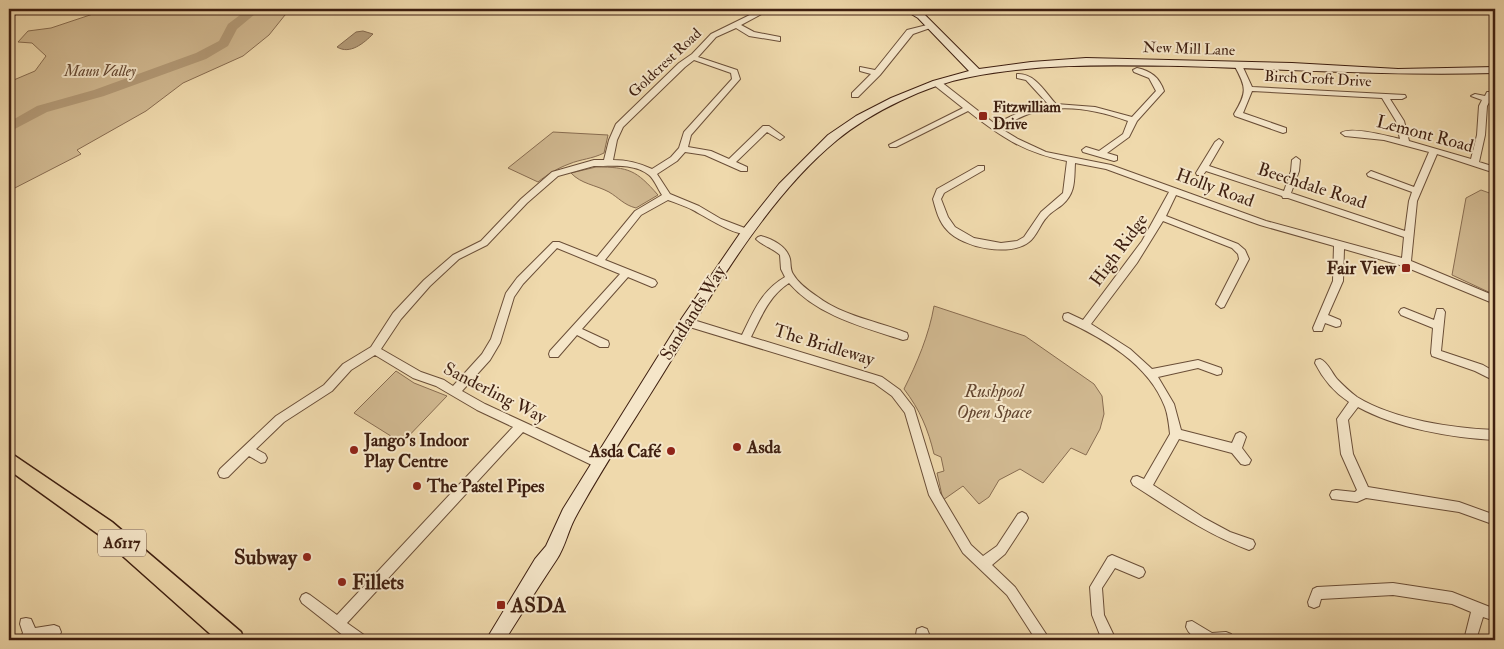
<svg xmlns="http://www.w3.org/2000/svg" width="1504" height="649" viewBox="0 0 1504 649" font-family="'IM FELL Double Pica',serif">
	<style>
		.green { fill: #d1b991; stroke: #886c50 }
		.water { fill: #b39a77; stroke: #84694e }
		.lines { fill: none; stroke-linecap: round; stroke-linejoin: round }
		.river { fill: #b39a77; fill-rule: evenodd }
		.street-casing { stroke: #6a4e37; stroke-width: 2 }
		.secondary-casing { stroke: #3e1f10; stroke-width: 2 }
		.primary-casing { stroke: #3e1f10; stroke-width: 3 }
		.street { fill: #f5e6c9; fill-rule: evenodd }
		.secondary { fill: #f5e6c9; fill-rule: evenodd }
		.primary { fill: #efd9ac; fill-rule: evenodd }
		.poi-dot { fill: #8f2418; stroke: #f5e6c9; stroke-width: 2 }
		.labels { text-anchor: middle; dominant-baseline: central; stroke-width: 4; stroke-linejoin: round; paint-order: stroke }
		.far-street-label { font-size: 15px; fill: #3e1f10; stroke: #f5e6c9 }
		.far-park-label { font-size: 15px; font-style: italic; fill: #634630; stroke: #f5e6c9 }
		.far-poi-label { font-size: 15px; font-weight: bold; fill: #3e1f10; stroke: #f5e6c9; text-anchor: start }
		.shield { fill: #f5e6c9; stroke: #755b48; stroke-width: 1 }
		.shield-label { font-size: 16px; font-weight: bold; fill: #3e1f10 }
		.street-label { font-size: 18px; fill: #3e1f10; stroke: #f5e6c9 }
		.poi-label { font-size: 18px; font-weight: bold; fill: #3e1f10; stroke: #f5e6c9; text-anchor: start }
		.park-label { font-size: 18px; font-style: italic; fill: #634630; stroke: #f5e6c9 }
		.near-poi-label { font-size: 21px; font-weight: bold; fill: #3e1f10; stroke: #f5e6c9; text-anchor: start }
	</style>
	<rect width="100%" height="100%" fill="#efd9ac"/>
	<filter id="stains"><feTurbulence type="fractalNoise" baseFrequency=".004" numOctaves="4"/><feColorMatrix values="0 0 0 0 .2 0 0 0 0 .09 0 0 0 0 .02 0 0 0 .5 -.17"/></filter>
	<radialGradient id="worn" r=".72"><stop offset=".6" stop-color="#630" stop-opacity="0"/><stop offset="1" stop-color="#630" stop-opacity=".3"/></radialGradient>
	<path class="green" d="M108 9H293L285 15 269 35 243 56 183 83 146 111 77 150 81 154 9 191V82L35 71 46 56 32 43 18 42 28 31 51 28Z
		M553 132 608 135 604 153C592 159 581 159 569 164 558 168 548 174 538 182L508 168Z
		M596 167C629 167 636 170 658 195L636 208C624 205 619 198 609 192 596 185 581 184 571 173Z
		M1481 190 1495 195V295L1452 275 1466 198Z
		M934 306 1025 336 1094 384 1102 396 1104 414 1100 429 1086 455 1071 448 1043 483 1020 469 999 480 989 497 979 504 963 486 943 500 937 473 944 471 941 457 934 454C928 429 920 410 904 389 917 363 929 335 934 306Z
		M396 371 414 383 447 396 402 443 354 413Z"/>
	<path class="water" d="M363 31 373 34C364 43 350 55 337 47L356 32Z"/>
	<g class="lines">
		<path class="river" d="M248 9H261L237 29 228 46 206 59 104 96 47 112 9 132V122L37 106 94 90 196 53 219 41 228 24Z"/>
		<defs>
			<path id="street" d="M13 9H19L11 20 9 21V14Z
				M762 9H771L741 25 754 32 780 37V41L749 36 736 28 716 37 698 57 737 70 740 79 691 135 688 147 711 151 729 159 763 126H769L784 137 780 140 767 132 736 162 747 167V171H741L705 155 685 152 677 161 657 174 670 194 699 206 721 219 750 230 752 232 750 234C736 237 706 217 693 210 685 206 676 203 668 200L641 215 605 260 655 280 657 283 655 286 652 287 628 277 582 329 608 341 609 344 608 347H600L577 335 558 357H550L549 354 550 351 620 274 557 248 523 284 514 297 500 343 490 360 462 391 485 404 604 459 606 463 604 467 600 468 596 467 523 432 347 623 364 635 365 640H349L302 603 300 599 302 595 306 593 310 595 337 615 513 427 477 410 436 386 413 378 375 355 351 370 332 391 284 422 256 449 265 454 267 458 265 462 261 463 249 456 228 477 224 478 220 477 218 473 220 469 276 416 324 385 343 364 371 347 393 313 424 280 453 255 481 241 521 199 552 172 594 160H604L609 140 616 124 679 63 692 54 711 34ZM694 60 731 73 732 79 684 132 679 148 671 157 652 169C639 163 627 160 613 160L617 140 623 127 685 67ZM594 166C611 166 635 163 649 175 654 179 658 189 662 195L635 211 597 257 559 242H553L517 278 506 293 491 339 482 354 453 386 444 380 421 372 381 349 401 319 430 286 459 259 487 245 527 203 558 176Z
				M798 9H806L813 13 808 14Z
				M931 24 933 25V27L913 34 880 75 858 97H852V93L871 74 860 71V67L875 70 907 30Z
				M1235 63H1241L1252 87 1405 95 1406 97 1402 99H1390L1404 121 1409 141 1471 159 1477 135 1479 106 1482 100 1471 96 1475 94 1485 96 1487 92H1490L1494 94 1487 106 1485 135 1479 162 1495 167V173L1437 154 1417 201 1411 261 1495 296V304L1403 266 1344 249 1343 281 1328 315 1340 320 1341 323 1340 326 1336 327 1325 323 1322 331H1314L1313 328 1333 281 1334 246 1260 225 1176 195 1166 216 1238 244 1245 250 1249 259 1224 307 1221 308 1216 304 1239 259 1238 254 1232 248 1163 221 1137 263 1091 324 1130 349 1152 369 1198 360 1221 368 1222 371 1221 374 1217 375 1198 368 1158 377 1174 404 1181 430 1232 443 1236 434 1240 432 1244 434 1246 437 1242 448 1251 460 1249 464 1245 465 1241 464 1232 453 1179 439 1153 485 1204 518 1230 532 1253 540 1255 544 1253 548 1249 550C1206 534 1171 509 1133 485L1131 481 1133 477 1137 476 1144 479 1170 434C1169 425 1168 415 1165 407 1149 364 1103 338 1064 320L1063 317 1064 314 1068 313 1083 320 1142 241 1169 192 1106 169 1075 163C1074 180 1076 193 1062 205 1057 209 1051 212 1047 217 1040 224 1037 236 1029 242 1010 257 963 248 947 230 939 222 936 210 933 199L937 189 978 166H984V170L944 193 941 199 948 217 955 227 974 238 1001 243 1017 241 1024 237 1041 212 1063 193 1067 161C1025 153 1001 137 968 111L896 147H890L889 145 963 108 934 85V81H940L995 124 1022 111 1048 104 1026 80 1017 78V74C1035 73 1045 92 1056 104L1095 107 1132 117 1156 91 1149 78 1134 72 1133 70 1137 68C1151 71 1159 77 1164 91L1137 121 1129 137 1107 153 1117 156V160L1114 161 1083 152 1082 150 1086 147 1099 151 1123 134 1128 121C1098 110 1064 103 1032 113 1021 116 1010 123 1000 128L1018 139 1046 152 1111 165 1266 221 1402 258 1404 237 1288 198H1283L1282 196 1206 171 1203 175H1197L1196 173 1215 142 1219 139 1223 142 1209 166 1284 191 1291 171 1292 160 1296 157 1300 160 1299 171 1291 193 1405 231 1409 201 1412 192 1368 176 1367 174 1371 171 1414 187 1429 152 1384 140 1345 136 1341 133C1350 126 1388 136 1400 139L1396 121 1382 98 1252 91 1243 113 1286 128V132L1283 133 1235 116 1234 114C1247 92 1247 88 1234 65Z
				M761 236C772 239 787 246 790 259 791 264 790 269 793 274 798 283 809 291 818 297 843 316 877 321 907 333L908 336 907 339 903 340C863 327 818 316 789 283 769 296 761 317 751 337L882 377 900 390 914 408 940 493 971 545 983 556 997 546 1018 514 1022 512 1026 514 1028 518 1026 522 1005 554 992 565 1015 587 1050 640H1036L1007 595 963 553 929 495 905 413 892 396 874 383 683 325 682 322 683 319 687 318 742 335C753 312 762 290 785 277L781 269 780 255C773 248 763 246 756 239L758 237Z
				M1404 308 1434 320 1437 309H1443L1445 312 1441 351 1483 365 1495 372V381L1475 371 1432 356 1431 353 1433 328 1401 315 1399 312 1401 309Z
				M1320 359C1327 361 1332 373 1337 379 1343 385 1350 392 1357 397 1395 420 1452 428 1495 430V440C1452 438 1396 428 1358 407L1348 420 1353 454 1368 487 1459 502 1495 515V525L1459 512 1366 498 1357 502 1332 499 1330 495 1332 491 1336 490 1355 492 1357 490 1341 454 1337 419 1349 402C1334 392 1323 379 1315 363L1316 360Z
				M1112 555 1143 568 1145 572 1143 576 1139 578 1115 568 1102 588 1104 615 1116 640H1102L1092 615 1090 587 1108 557Z
				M1393 583 1452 592 1495 609V621L1483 617 1476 640H1464L1471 612 1452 604 1393 595 1321 599 1319 606 1314 608 1309 606 1308 602 1313 589 1317 587Z
				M26 618 31 619 35 628 54 625 59 627 61 632 59 637 41 640H19L23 633 20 624 21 619Z
				M1192 621 1212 633 1226 632 1231 634 1232 640C1216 640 1193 645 1186 627L1187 622Z
				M922 627 927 629 929 634 927 640H915L917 629Z"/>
			<path id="secondary" d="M903 9H915L924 14 979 69 1031 62 1086 58 1292 63 1398 69 1495 67V73C1390 76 1286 69 1181 66 1110 65 1040 63 970 77 927 85 871 112 837 140 770 195 717 285 672 359 640 412 604 464 575 518 568 531 565 547 557 559 539 586 522 613 505 640H486L535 559 546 546 563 509 682 318 743 229 779 184 828 135 856 116 891 98 933 81 969 71 918 18Z"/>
			<path id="primary" d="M9 452 112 522 241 632 244 640H217L98 534 9 470Z"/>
		</defs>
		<use href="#street" class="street-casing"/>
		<use href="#secondary" class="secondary-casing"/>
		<use href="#primary" class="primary-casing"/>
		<use href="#street" class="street"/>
		<use href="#secondary" class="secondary"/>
		<use href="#primary" class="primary"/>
	</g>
	<g class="poi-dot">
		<rect x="978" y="111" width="10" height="10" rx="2.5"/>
		<rect x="1401" y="263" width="10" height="10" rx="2.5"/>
		<circle cx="737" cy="447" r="5"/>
		<circle cx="354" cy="450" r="5"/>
		<circle cx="671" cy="451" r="5"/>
		<circle cx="417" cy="486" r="5"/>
		<circle cx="307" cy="557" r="5"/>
		<circle cx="342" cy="582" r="5"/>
		<rect x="496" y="600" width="10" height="10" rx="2.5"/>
	</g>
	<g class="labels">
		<g class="far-street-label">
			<text transform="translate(1189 49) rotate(2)">New Mill Lane</text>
			<text transform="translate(665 63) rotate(-43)">Goldcrest Road</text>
			<text transform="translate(1318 79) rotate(3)">Birch Croft Drive</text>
		</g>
		<g class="far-park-label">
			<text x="100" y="71">Maun Valley</text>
		</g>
		<g class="far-poi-label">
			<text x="993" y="107">Fitzwilliam<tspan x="993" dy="17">Drive</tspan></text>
		</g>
		<rect class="shield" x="98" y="529.5" width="48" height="27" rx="4"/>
		<g class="shield-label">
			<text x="122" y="543">A6117</text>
		</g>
		<g class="street-label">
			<text transform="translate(1425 134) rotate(15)">Lemont Road</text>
			<text transform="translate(1312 186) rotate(18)">Beechdale Road</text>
			<text transform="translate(1215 188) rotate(20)">Holly Road</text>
			<text transform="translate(1119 250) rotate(-54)">High Ridge</text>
			<text transform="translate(693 313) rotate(-58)">Sandlands Way</text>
			<text transform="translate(824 345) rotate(17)">The Bridleway</text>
			<text transform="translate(495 393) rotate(27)">Sanderling Way</text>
		</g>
		<g class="poi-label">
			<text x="1396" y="268" text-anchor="end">Fair View</text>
			<text x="364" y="440">Jango's Indoor<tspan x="364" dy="21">Play Centre</tspan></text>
			<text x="747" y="447">Asda</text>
			<text x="661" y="451" text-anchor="end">Asda Café</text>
			<text x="427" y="486">The Pastel Pipes</text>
		</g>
		<g class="park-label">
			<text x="994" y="391">Rushpool<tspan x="994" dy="21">Open Space</tspan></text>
		</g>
		<g class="near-poi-label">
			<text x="297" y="557" text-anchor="end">Subway</text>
			<text x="352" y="582">Fillets</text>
			<text x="511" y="605">ASDA</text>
		</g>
	</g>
	<rect width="1504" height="649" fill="none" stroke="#efd9ac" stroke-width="30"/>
	<rect x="10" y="10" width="1484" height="629" fill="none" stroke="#3e1f10" stroke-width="2.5"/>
	<rect x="15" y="15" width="1474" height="619" fill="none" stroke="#3e1f10"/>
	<rect width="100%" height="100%" filter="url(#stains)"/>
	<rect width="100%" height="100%" fill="url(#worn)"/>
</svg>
